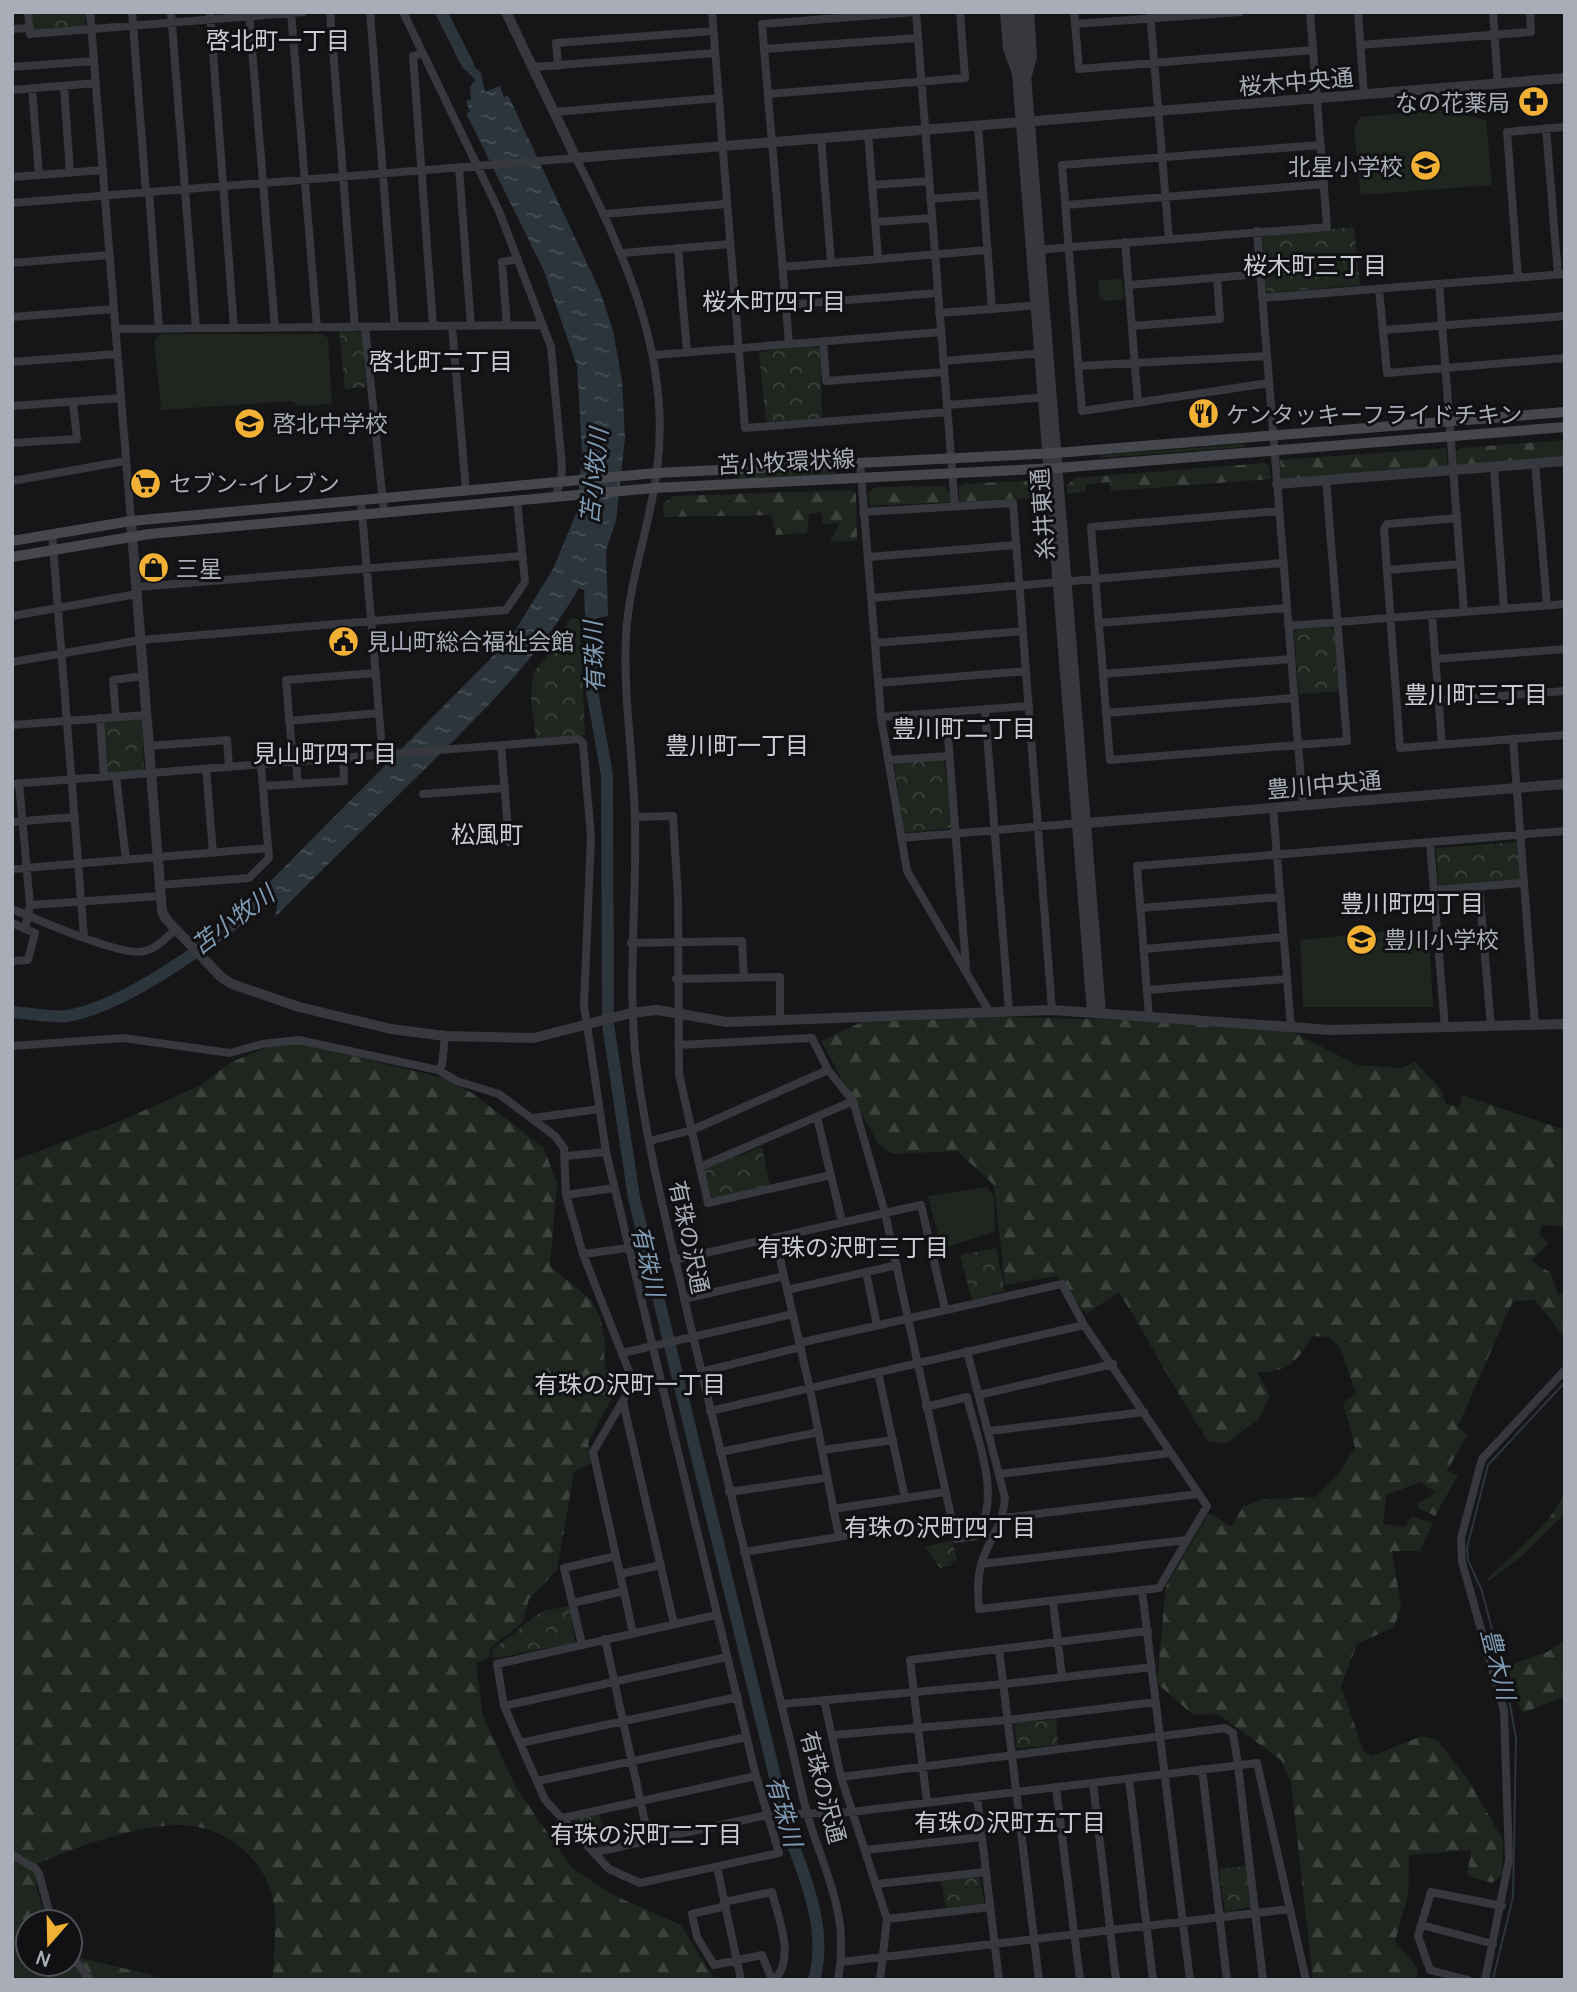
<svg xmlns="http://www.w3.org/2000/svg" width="1577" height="1992" viewBox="0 0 1577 1992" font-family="Manrope,'Noto Sans JP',sans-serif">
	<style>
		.grass { fill: #1e261f }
		.forest { fill: url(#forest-firs) }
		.park { fill: url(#park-crowns) }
		.water { fill: url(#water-ripples) }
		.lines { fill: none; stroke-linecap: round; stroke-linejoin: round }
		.stream { stroke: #2c353c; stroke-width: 2 }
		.river { stroke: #2c353c; stroke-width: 12 }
		.minor { stroke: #37383d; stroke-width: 8 }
		.tertiary { stroke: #37383d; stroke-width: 10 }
		.secondary { stroke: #45474d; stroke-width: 10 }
		.labels { text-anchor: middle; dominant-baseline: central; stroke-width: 6; stroke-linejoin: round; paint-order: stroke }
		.street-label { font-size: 23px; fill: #a8adb8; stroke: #111113 }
		.poi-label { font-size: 23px; fill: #a8adb8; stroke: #111113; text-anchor: start }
		.neighbourhood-label { font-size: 24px; fill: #c9ccd4; stroke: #111113 }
		.water-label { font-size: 24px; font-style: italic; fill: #7f9bb3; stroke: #111113 }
	</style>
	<defs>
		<pattern id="forest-firs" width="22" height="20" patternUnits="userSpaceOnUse" patternTransform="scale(1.75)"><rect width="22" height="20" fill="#1e261f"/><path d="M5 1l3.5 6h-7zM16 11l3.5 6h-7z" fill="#3c433d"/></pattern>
		<pattern id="park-crowns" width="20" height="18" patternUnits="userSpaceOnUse" patternTransform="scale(1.75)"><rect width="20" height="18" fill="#1e261f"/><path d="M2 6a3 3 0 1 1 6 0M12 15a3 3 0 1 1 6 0" fill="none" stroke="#3c433d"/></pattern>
		<pattern id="water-ripples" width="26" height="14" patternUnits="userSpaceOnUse" patternTransform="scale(1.75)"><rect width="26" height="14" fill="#2c353c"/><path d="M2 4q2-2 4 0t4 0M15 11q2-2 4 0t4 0" fill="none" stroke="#485056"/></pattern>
	</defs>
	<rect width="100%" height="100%" fill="#161618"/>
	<path class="grass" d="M1444 110 1486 120 1492 185 1361 195 1354 130 1360 117Z
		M1122 279 1124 299 1104 301 1099 296 1098 280Z
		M160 334H322L328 338 332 404 299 406 292 401 161 410 154 341Z
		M1244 444 1245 447 1102 458V455Z
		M835 469V474L734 479V474Z
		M1414 929 1429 937 1433 1007H1303L1300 940Z
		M987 1187 994 1196 995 1232 949 1246 939 1238 928 1196Z"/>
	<path class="forest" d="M1565 440V457L1458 465 1456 451 1461 448Z
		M1446 448 1448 466 1282 480 1280 460Z
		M1265 463 1269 466 1271 479 1111 491 1110 482 1086 484V491L1067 494V486L1075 478Z
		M1038 480 1043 485 1044 497 959 502V487L964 484Z
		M944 486 950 492 951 502 870 506 868 492 876 487Z
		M849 490 856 493 857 541 830 542 840 523 823 524 821 512 809 514 807 533 776 535 771 515 664 517 663 504 673 496Z
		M1007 1017 1277 1024 1357 1065 1402 1068 1415 1062 1440 1088 1446 1104 1459 1107 1462 1095 1562 1129 1565 1222 1562 1226 1542 1225 1539 1235 1549 1243 1531 1261 1551 1273 1558 1295 1565 1292V1338L1535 1300 1513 1301 1458 1426 1467 1435 1447 1471 1458 1475 1435 1516 1417 1507 1418 1503 1436 1493 1421 1482 1386 1495 1383 1524 1405 1527 1412 1517 1433 1523 1420 1551H1392L1401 1606 1394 1627 1357 1644 1341 1686 1364 1752 1372 1756 1422 1736 1437 1740 1469 1781 1503 1840 1502 1874 1492 1883 1467 1876 1471 1850 1409 1855 1408 1896 1395 1941 1418 1969 1416 1980H1313L1291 1783 1281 1760 1218 1714 1193 1715 1157 1683 1166 1586 1209 1513 1231 1527 1243 1507 1264 1499 1315 1497 1339 1473 1355 1447 1343 1403 1356 1393 1340 1348 1330 1337 1312 1336C1297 1362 1289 1372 1257 1372L1270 1396 1259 1419 1225 1444 1208 1441C1176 1392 1150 1342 1119 1292L1086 1314 1057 1276 1005 1285 994 1185 957 1151 892 1154 878 1143 821 1041 862 1022Z
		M295 1042 443 1078 472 1093 544 1148 557 1184 550 1266 591 1300 600 1317 605 1341 604 1363 615 1392 588 1443 592 1462 574 1472 557 1570 529 1599 522 1623 490 1648V1657L476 1663 483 1716 515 1786 572 1868 613 1895 681 1925 715 1980H273C273 1953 278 1926 273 1899 264 1857 223 1825 179 1825 140 1825 70 1848 35 1865L37 1890 47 1922H28V1964H70V1953L80 1958 152 1975 155 1980H12V1161L123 1120 201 1085 229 1063 275 1044Z
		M1565 1487V1513L1522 1556 1489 1581 1487 1579C1508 1558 1562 1516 1565 1487Z
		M1565 1640V1696L1523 1713 1516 1700 1507 1666 1547 1652Z"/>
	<path class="park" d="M31 12H86L85 27 33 31Z
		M1354 227 1360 285 1267 293 1261 235Z
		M339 330 362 332 366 387 345 389Z
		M814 345 820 349 822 418 766 422 759 352Z
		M571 618 580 620 585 735 536 738 531 700 533 673 550 653Z
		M1329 627 1334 631 1340 691 1299 694 1294 633 1297 630Z
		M142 719 144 770 106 773 102 721Z
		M944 759 952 828 909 833 904 830 894 763Z
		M1517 842 1520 878 1517 881 1438 885 1436 848Z
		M762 1147 770 1185 714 1198 711 1196 704 1172 706 1168Z
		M996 1248 1005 1291 972 1300 960 1255Z
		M952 1540 957 1560 951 1562 952 1565 940 1568 925 1547Z
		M570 1606 575 1642 493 1659 492 1650 542 1611Z
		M1056 1719 1058 1745 1016 1748 1015 1723Z
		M599 1813 607 1845 597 1847 574 1822V1819Z
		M1246 1866 1251 1907 1225 1912 1219 1869Z
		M980 1877 984 1904 946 1908 941 1881Z"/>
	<path class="water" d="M455 53H460L481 73 485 92 500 86 504 97 508 95 600 291 613 330 622 381 625 438 616 521 606 550 608 616 596 618C593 632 592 641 600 653L594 659H587L584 590 579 588C539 657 483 712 427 767 376 817 325 867 275 917L278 902 236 916 510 639 554 567 577 511 582 452 577 366 544 271 466 113 470 112 466 101 471 99 470 87 475 80 461 65Z"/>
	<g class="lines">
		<path class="stream" d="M1493 1979 1513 1897 1516 1738 1506 1683 1482 1591 1468 1560 1467 1548 1488 1465 1565 1382"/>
		<path class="river" d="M441 12 468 65
			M591 642V685L607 775 608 1024 634 1198 789 1834C806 1879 828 1931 814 1980
			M12 1012C29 1013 50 1018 67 1016 127 1006 216 940 262 900"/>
		<path class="minor" d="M28 12 30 34 303 12
			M90 12 131 521
			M132 12 146 192
			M171 12 196 328
			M210 12 234 328
			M249 12 275 328
			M291 12 317 328
			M330 12 355 327
			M370 12 395 327
			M403 12 499 211 551 347 562 467 561 481 555 497
			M712 12 745 428 947 412
			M916 12 955 507
			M1004 12 1007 49 1016 73
			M1074 12 1079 69 1313 50
			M1150 12 1169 239
			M1358 12 1364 94
			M1493 12 1498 84
			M1075 24 1240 12
			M12 29 29 28
			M1360 45 1531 32 1530 12
			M764 49 918 38
			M423 53 413 56 433 326
			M558 66 556 43 713 31
			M12 67 94 61
			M533 67 715 53
			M1028 75 1033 57 1030 12
			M64 86 70 173
			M32 88 39 175
			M12 90 96 83
			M768 94 965 78 960 12
			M554 112 719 98
			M978 126 992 309
			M1546 128 1558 274
			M868 134 878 258
			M821 138 831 262
			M459 168 471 326
			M12 177 103 170
			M873 185 929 181
			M149 192 159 329
			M930 199 983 195
			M12 203 576 158C625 254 672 359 657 470 650 526 629 580 626 636 623 698 634 761 635 823 637 908 626 992 638 1076 649 1156 670 1236 688 1315 722 1461 759 1607 793 1753 798 1774 802 1796 808 1817 826 1876 850 1915 838 1980
			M1066 205 1324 184
			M603 214 726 204
			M875 222 932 218
			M1257 231 1303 806
			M1125 242 1138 403
			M678 248 687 352
			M1035 250 1327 227 1310 12
			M622 253 730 244
			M12 263 109 255
			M782 267 988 250
			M1518 277 1507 132 1565 127
			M1439 284 1464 612
			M1129 285 1261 274
			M1379 289 1387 373 1565 358
			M1262 298 1565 274
			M785 305 938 293
			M939 313 1042 305
			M12 317 114 309
			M452 326 466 491
			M507 326 502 262 518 259
			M1133 326 1220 319 1217 277
			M365 327 384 513
			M115 329 542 325
			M1384 330 1565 316
			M823 341 826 381 944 372
			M789 344 762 24 915 12
			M654 355 941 332
			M943 361 1045 353
			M12 362 117 354
			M1078 366 1267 356
			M1269 383 1082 411 1062 165 1320 145
			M947 405 1049 397
			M12 406 121 398
			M12 443 77 439 73 402
			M860 463 881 717 907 871 990 1013
			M1535 463 1547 605
			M1494 467 1504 609
			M12 481 125 461
			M361 501 381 737
			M1279 511 1091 527 1110 760 1347 741 1326 480
			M863 512 1013 503 1052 1010
			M1457 518 1387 524 1384 529 1400 748 1565 735
			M52 534 84 937
			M868 557 1016 545
			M1387 570 1460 564
			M137 587 521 556
			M871 598 1283 563
			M1432 615 1442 744
			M12 616 137 594
			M1099 623 1287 608
			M1288 626 1565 604
			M875 643 1023 631
			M1436 659 1565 649
			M12 662 141 640 506 610 525 582 517 500
			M1103 674 1291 659
			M878 683 1026 671
			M1439 701 1565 691
			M985 709 1009 1012
			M946 712 966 967
			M1106 713 1294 698
			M116 717 113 680 144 676
			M881 717 1029 706
			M100 718 104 777
			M289 721 379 713
			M12 725 147 715
			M1513 739 1535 1026
			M501 745 509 842
			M149 746 227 740 229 767
			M888 760 949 756
			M293 762 286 680 376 673
			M296 762 298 784
			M206 769 213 853
			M116 776 126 860
			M19 783 30 905 25 929
			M12 784 579 739 583 743 591 837 584 1005 606 1152 756 1776 779 1853 640 1883 609 1869 545 1800 504 1706 497 1664 716 1615
			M263 786 344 781 343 758
			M423 794 505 788
			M1273 808 1291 1027
			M635 817 673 816 678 897 679 1074 708 1203 831 1175
			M12 822 75 817
			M901 838 1080 823
			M1430 843 1445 1028
			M12 869 268 848
			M160 885 249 878 269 858 261 765
			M1479 887 1491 1026
			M1434 890 1523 883
			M30 905 161 896
			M1141 908 1280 897
			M12 909C37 919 123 958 145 951 157 948 167 937 176 929
			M12 923 35 933 28 960 12 961
			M631 943 742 941 744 977
			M1144 949 1283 937
			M676 979 780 977V1020
			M1147 990 1286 979
			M1149 1017 1137 866 1565 831
			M678 1045 812 1038 828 1070 853 1101 885 1213 956 1539 976 1536C1003 1497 977 1440 967 1397L926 1407
			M12 1046 123 1038 230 1053 262 1044 299 1040 438 1070 457 1081 499 1094 555 1136 564 1148 566 1195 583 1254 632 1379V1385L593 1452 633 1633
			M438 1070 442 1065 445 1036
			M817 1117 842 1222
			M533 1118 599 1109
			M650 1141 692 1130 828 1070
			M567 1156 606 1152
			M700 1167 853 1101
			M566 1195 614 1188
			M775 1237 810 1389 839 1537
			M583 1254 628 1248
			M674 1260 921 1205 945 1309
			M866 1272 877 1325
			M787 1290 897 1265
			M684 1299 784 1276
			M799 1343 1062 1284 1084 1325 1207 1506 1159 1588 979 1609C978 1595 977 1580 981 1565 988 1539 1003 1527 1005 1498L967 1351
			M622 1353 793 1314
			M701 1372 801 1347
			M878 1372 905 1498
			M979 1395 1113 1364
			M623 1402 674 1624
			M710 1411 1084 1325
			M989 1431 1144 1412
			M823 1450 893 1440
			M720 1452 819 1432
			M999 1474 1171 1453
			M729 1492 825 1478
			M833 1509 945 1492
			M1004 1518 1198 1494
			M744 1552 951 1519
			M981 1564 1187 1540
			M620 1574 661 1565
			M1142 1591 1190 1980
			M1053 1601 1062 1677
			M573 1603 624 1591
			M605 1639 649 1840
			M582 1644 564 1568 616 1556
			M999 1649 1039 1980
			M824 1700 841 1777 887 1919 880 1980
			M782 1704 1004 1684 1152 1667
			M504 1706 727 1657
			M833 1735 1008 1720 1156 1702
			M520 1743 738 1697
			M1202 1769 1227 1980
			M841 1777 1225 1728 1233 1733 1238 1765 1263 1980
			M1129 1779 1153 1980
			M538 1781 747 1737
			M1093 1783 1116 1980
			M1056 1787 1080 1980
			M977 1797 999 1980
			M927 1803 910 1660 1148 1631
			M563 1818 756 1776
			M865 1850 982 1837
			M596 1852 767 1815 851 1812 1257 1763 1306 1980
			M12 1855 35 1868 39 1874 52 1922
			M717 1867 741 1980
			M877 1884 986 1872
			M724 1902 772 1892C778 1917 796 1959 774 1980
			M726 1906 692 1914 697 1937 714 1965 762 1955 772 1980
			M887 1919 990 1907
			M1422 1925 1493 1944
			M70 1953 90 1980
			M841 1962 1290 1909
			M1468 1980 1430 1970 1418 1936 1431 1892 1502 1906
			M1485 1980 1509 1860 1504 1711 1462 1562 1461 1538 1482 1459 1565 1370"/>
		<path class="tertiary" d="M506 12 576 158 1565 78
			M1012 12 1092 1012
			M1021 12 1101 1012
			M1277 484 1565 461
			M131 521 162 911 166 919 221 977 232 984 299 1007 391 1029 445 1036 534 1038 631 1013 657 1010 727 1022 1052 1010 1331 1030 1565 1024
			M1087 823 1565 784"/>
		<path class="secondary" d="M12 541 131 521 657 473 1056 453 1565 412
			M12 557 149 534 654 488 1057 468 1565 427"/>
	</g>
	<defs>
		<symbol id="pharmacy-disc" viewBox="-11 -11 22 22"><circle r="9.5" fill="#f2b134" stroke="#111113"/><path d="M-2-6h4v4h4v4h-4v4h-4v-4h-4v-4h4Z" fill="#111"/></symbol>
		<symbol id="school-disc" viewBox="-11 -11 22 22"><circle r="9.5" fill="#f2b134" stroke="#111113"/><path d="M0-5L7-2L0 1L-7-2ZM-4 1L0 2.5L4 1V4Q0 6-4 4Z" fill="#111"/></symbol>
		<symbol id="restaurant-disc" viewBox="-11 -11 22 22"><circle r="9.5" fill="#f2b134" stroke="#111113"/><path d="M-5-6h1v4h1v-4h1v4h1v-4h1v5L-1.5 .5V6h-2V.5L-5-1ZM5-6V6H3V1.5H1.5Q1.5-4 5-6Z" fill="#111"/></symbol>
		<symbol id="supermarket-disc" viewBox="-11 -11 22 22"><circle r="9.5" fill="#f2b134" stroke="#111113"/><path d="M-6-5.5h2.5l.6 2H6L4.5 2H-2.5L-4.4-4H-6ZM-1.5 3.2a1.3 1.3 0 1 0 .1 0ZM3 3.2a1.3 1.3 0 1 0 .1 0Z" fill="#111"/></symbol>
		<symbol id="shop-disc" viewBox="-11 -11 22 22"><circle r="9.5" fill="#f2b134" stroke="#111113"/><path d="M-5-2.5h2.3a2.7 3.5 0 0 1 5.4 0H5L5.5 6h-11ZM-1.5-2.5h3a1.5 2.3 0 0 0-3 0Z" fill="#111"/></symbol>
		<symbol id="civic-disc" viewBox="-11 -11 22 22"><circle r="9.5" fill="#f2b134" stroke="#111113"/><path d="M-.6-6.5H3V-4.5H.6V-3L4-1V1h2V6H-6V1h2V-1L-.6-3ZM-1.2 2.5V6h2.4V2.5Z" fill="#111"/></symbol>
	</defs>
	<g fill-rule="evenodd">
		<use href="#pharmacy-disc" x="1516" y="84" width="35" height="35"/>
		<use href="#school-disc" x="1408" y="148" width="35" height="35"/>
		<use href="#restaurant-disc" x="1186" y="396" width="35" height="35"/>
		<use href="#school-disc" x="232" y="406" width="35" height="35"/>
		<use href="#supermarket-disc" x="128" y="466" width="35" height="35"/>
		<use href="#shop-disc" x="136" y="550" width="35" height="35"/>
		<use href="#civic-disc" x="326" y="624" width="35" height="35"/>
		<use href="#school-disc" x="1344" y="922" width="35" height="35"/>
	</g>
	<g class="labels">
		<g class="street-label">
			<text transform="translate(1296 81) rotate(-5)">桜木中央通</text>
			<text transform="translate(786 461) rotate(-3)">苫小牧環状線</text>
			<text transform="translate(1042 514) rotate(-94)">糸井東通</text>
			<text transform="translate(1324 784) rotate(-5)">豊川中央通</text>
			<text transform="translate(690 1237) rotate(78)">有珠の沢通</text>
			<text transform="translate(824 1787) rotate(75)">有珠の沢通</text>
		</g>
		<g class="poi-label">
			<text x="1510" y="102" text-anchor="end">なの花薬局</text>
			<text x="1403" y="166" text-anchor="end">北星小学校</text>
			<text x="1226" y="414">ケンタッキーフライドチキン</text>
			<text x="273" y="423">啓北中学校</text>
			<text x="169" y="483">セブン-イレブン</text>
			<text x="176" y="568">三星</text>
			<text x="367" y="641">見山町総合福祉会館</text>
			<text x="1384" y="939">豊川小学校</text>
		</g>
		<g class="neighbourhood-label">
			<text x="278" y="39">啓北町一丁目</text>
			<text x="1315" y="264">桜木町三丁目</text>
			<text x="774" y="300">桜木町四丁目</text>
			<text x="441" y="360">啓北町二丁目</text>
			<text x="1476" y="693">豊川町三丁目</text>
			<text x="964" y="727">豊川町二丁目</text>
			<text x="737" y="744">豊川町一丁目</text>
			<text x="325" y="752">見山町四丁目</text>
			<text x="487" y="833">松風町</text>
			<text x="1412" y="902">豊川町四丁目</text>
			<text x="853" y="1246">有珠の沢町三丁目</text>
			<text x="630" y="1383">有珠の沢町一丁目</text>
			<text x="940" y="1526">有珠の沢町四丁目</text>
			<text x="1010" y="1821">有珠の沢町五丁目</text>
			<text x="646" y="1833">有珠の沢町二丁目</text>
		</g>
		<g class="water-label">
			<text transform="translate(593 476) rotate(-84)">苫小牧川</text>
			<text transform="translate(593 657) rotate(-92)">有珠川</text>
			<text transform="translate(232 919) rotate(-37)">苫小牧川</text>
			<text transform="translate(649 1261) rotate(77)">有珠川</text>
			<text transform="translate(1499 1664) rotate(76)">豊木川</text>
			<text transform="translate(785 1811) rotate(74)">有珠川</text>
		</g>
	</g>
	<rect width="1577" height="1992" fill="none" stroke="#a8adb8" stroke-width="28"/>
	<g transform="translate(49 1943) rotate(200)"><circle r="33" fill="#111113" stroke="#4d4f55" stroke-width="2"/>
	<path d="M0-5L12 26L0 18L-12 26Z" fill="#f2b134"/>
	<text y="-10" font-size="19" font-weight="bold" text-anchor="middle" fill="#a8adb8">N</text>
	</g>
</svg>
